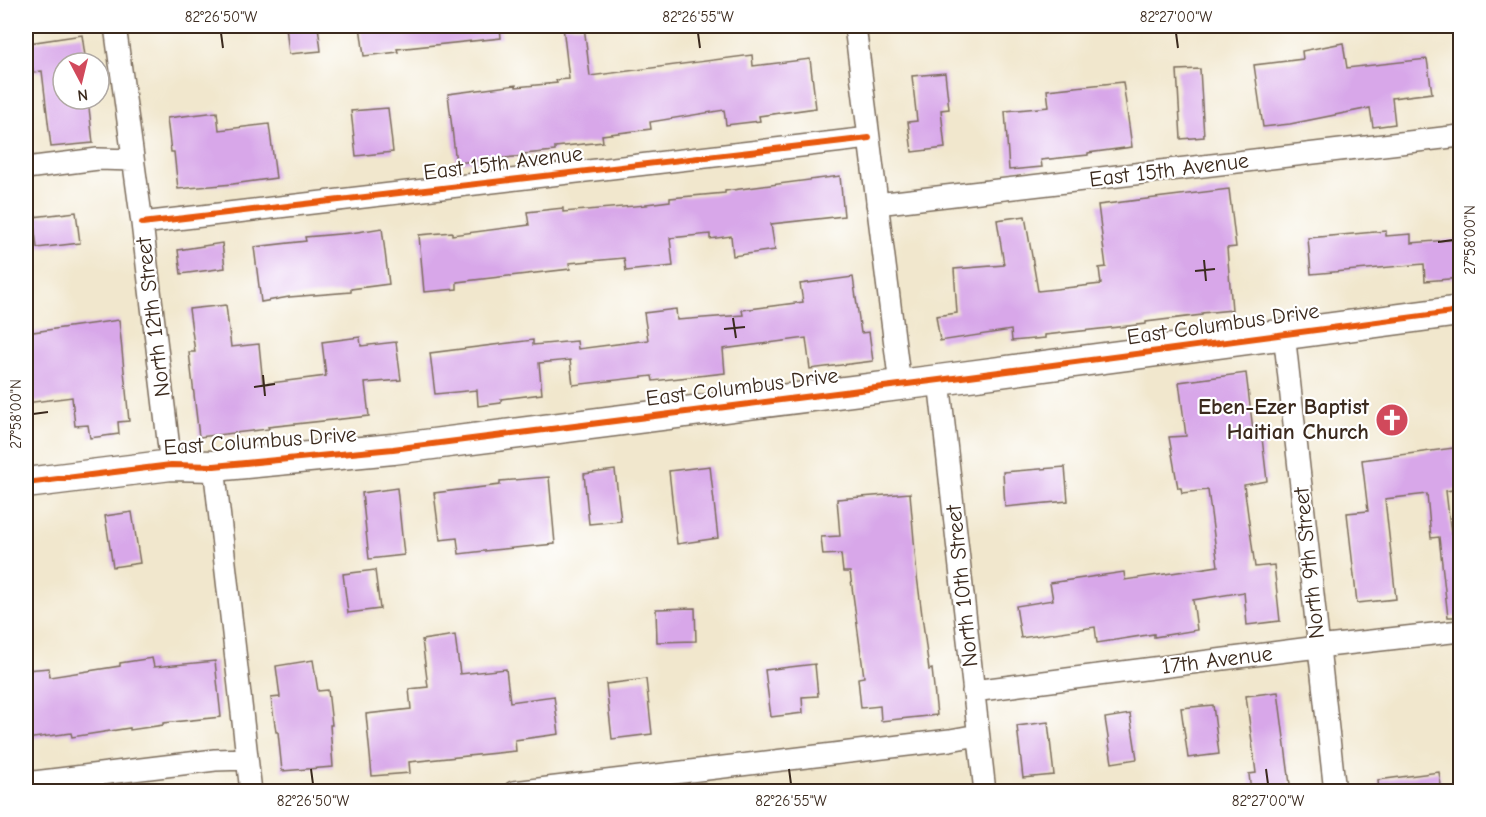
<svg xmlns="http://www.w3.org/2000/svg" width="1486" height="817" viewBox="0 0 1486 817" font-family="'Comic Neue',sans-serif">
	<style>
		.building { fill: #d8a7e9 }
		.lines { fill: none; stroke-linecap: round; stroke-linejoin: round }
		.minor-casing { stroke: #7b6c5b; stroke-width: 24 }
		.secondary-casing { stroke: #7b6c5b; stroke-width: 33 }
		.minor { stroke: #fff; stroke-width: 21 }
		.secondary { stroke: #fff; stroke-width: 30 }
		.cycleway-casing { stroke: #fff; stroke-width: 10 }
		.cycleway { stroke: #e8590c; stroke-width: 6 }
		.ticks { fill: none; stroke: #3b2a1e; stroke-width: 2 }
		.labels { text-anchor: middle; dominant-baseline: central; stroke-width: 4.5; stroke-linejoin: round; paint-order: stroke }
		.street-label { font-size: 22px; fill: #3b2a1e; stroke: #fff }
		.poi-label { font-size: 22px; font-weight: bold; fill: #3b2a1e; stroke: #fff; text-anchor: end }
		.neatline { fill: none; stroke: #3b2a1e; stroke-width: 2 }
		.ticks-label { font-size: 15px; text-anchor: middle; fill: #3b2a1e }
	</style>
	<rect width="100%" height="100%" fill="#fff"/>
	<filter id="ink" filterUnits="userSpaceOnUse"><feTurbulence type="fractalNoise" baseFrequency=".0167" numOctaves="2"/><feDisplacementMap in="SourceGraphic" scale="12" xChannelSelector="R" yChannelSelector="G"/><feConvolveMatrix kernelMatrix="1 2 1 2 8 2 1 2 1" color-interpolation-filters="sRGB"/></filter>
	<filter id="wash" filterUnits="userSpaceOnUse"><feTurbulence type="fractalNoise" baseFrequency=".008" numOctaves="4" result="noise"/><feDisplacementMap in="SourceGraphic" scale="24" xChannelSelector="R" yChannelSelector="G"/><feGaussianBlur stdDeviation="1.35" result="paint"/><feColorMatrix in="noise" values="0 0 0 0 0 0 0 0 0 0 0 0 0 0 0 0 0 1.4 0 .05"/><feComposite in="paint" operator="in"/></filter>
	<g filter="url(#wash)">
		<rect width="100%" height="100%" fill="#f1e7cd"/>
		<g id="blocks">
			<path class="building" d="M286 26H318L321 51 289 54Z
				M360 26H500L501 38 397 49 398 52 364 56Z
				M563 26H584L590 76 752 55 753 66 810 59 816 108 759 116 760 121 726 125 724 110 650 122 651 129 602 135 603 142 555 147V151L524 154V156L456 163 448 94 516 85V87L557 83 556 80 569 79Z
				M82 35 86 63H63V99H88L93 143 51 147 42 71 33 72 29 43Z
				M1343 43 1347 68 1427 59 1432 93 1392 98 1395 124 1373 127 1370 108 1290 124 1263 127 1254 65 1303 59 1302 51Z
				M1200 69 1204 137 1181 139 1177 70Z
				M945 73 949 109 941 110 945 148 912 152 908 122 917 121 912 76Z
				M1123 82 1132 147 1088 153V155L1041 160 1042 167 1009 170 1005 111 1049 107 1047 90Z
				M388 108 393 152 356 156 351 111Z
				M217 112 219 130 269 124 276 178 233 184 178 189 174 152H171L167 118Z
				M840 176 844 216 771 224 775 250 733 256 731 236 710 239V234L670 238 673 266 626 271 624 258 569 263 570 269 457 282V289L424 292 419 235 452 232V235L529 225 527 212 563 208V212L647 205 646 204 670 201V198L725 193V191Z
				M1229 189 1236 247 1227 248 1232 310 1202 313V315L1146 322V324L1045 335V338L1012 341 1011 330 940 341 936 316 957 313 954 269 1004 265 997 220 1025 216 1038 291 1101 284 1099 268 1106 267 1098 205Z
				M76 212 80 243 37 248 33 217Z
				M382 228 389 284 351 289V292L289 297 261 302 254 247 306 241 305 237 351 233Z
				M1386 231V236L1411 234V243L1461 239V278L1425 281 1424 264 1311 274 1308 238Z
				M222 243 225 268 181 274 178 250Z
				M853 277 861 333 869 332 873 361 810 369 806 338 723 349 725 373 653 381 652 376 573 385 570 360 539 363 542 394 501 399V403L478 406 477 390 435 394 430 353 533 340V345L577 341 578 349 648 340 644 313 676 309 677 320 743 315 742 310 803 302 800 284Z
				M226 305 231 347 259 344 263 384 326 376 322 342 360 337 361 346 396 342 401 380 365 383 369 416 268 427 269 429 199 437 189 352H195L189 309Z
				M119 320 129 421 118 422 119 434 90 438 88 425 75 426 72 397 26 403V333Z
				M1246 373 1253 430 1261 429 1267 481 1244 485 1255 567 1274 565 1280 621 1247 625 1244 592 1193 600 1197 630 1154 637V634L1097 643 1095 627 1021 638 1016 606 1053 600 1050 583 1124 572 1125 580 1218 566 1208 490 1182 493 1181 488H1178L1169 437 1186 436 1179 382Z
				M1461 447V489L1446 491 1451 534 1461 533V617H1448L1439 537 1431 538 1427 494 1385 499 1396 599 1357 603 1347 513 1368 511 1362 460Z
				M710 466 718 538 677 544 669 471Z
				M1065 467 1068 501 1005 507 1003 472Z
				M615 470 621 521 589 524 584 474Z
				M549 477 555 544 493 550 459 554 457 538 440 540 434 493 500 485V481Z
				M397 488 404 555 369 559 362 493Z
				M910 493 917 576 929 670 932 669 937 715 881 721 880 706 861 708 858 678 864 677 850 572H843L841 554 823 555 821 537 840 536 837 499Z
				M132 512 140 563 113 567 105 516Z
				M375 570 380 609 348 613 343 574Z
				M695 608 696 641 657 642 656 609Z
				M455 635 460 674 506 669 510 702 554 696 559 734 515 740 516 751 409 762 410 773 372 776 366 714 411 709 409 689 428 687 422 640Z
				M152 658 154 667 215 661 221 717 163 723V725L130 730V728L72 737 71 733 26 739V670L49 668 50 677 120 666V663Z
				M313 660 318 691 328 690 332 725H330L333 767 282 771 278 732H276L271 698 280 697 276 666Z
				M815 664 818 696 802 697 803 713 771 717 765 670Z
				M646 679 652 734 612 739 606 684Z
				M1278 692 1291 792H1251L1249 774 1256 773 1246 696Z
				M1213 705 1219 754 1188 758 1181 708Z
				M1130 714 1137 759 1112 763 1105 718Z
				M1048 722 1054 775 1023 778 1017 726Z
				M1439 772 1442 792H1379L1378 780Z"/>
		</g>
	</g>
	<g filter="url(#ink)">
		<use href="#blocks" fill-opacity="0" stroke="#7b6c5b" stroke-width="1.5"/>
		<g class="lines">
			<defs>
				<path id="minor" d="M115 26 142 223 171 465
					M855 26 900 385
					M26 168 98 159 133 160
					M877 204 1460 136
					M142 223 869 138
					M1284 333 1335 792
					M939 380 985 792
					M214 466 251 792
					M973 691 1318 647 1460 631
					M26 783 215 760 247 759
					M514 792 950 740 978 735"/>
				<path id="secondary" d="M26 483 171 465 214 466 393 449 939 380 1460 311"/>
			</defs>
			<use href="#minor" class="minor-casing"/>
			<use href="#secondary" class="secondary-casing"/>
			<use href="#minor" class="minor"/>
			<use href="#secondary" class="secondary"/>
			<defs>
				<path id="cycleway" d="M142 223 869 138
					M26 483 171 465 214 466 393 449 939 380 1460 311"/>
			</defs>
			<use href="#cycleway" class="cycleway-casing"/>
			<use href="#cycleway" class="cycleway"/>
		</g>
	</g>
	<path class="ticks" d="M221 33 223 48M698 33 700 48M1176 33 1178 48M1438 242 1453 240M1204 260 1206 281M1195 271 1215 269M733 318 736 338M724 329 745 327M263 375 265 396M254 387 275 384M33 414 48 412M311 769 313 784M789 769 791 784M1266 769 1268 784"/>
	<defs>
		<symbol id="church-disc" viewBox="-11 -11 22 22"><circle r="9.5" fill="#d1495b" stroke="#fff"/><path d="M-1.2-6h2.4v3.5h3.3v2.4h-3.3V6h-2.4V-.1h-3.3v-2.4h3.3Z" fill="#fff"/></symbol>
	</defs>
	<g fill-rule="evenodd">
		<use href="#church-disc" x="1373" y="401" width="38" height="38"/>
	</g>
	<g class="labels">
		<g class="street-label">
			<text transform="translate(503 163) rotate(-7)">East 15th Avenue</text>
			<text transform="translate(1169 170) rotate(-7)">East 15th Avenue</text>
			<text transform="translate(153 317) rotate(-97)">North 12th Street</text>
			<text transform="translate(1223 324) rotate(-8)">East Columbus Drive</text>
			<text transform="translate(742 387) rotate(-7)">East Columbus Drive</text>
			<text transform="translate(260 441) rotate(-4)">East Columbus Drive</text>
			<text transform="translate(1309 563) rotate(-96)">North 9th Street</text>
			<text transform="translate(962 586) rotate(-96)">North 10th Street</text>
			<text transform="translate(1217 660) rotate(-7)">17th Avenue</text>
		</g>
		<g class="poi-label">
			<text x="1369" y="407">Eben-Ezer Baptist<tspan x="1369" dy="25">Haitian Church</tspan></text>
		</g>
	</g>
	<rect width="1486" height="817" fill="none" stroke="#fff" stroke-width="66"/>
	<g transform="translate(81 81) rotate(173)"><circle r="28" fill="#ffffff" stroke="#b1aaa5" stroke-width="1.5"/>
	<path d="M0-4.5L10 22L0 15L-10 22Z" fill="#d1495b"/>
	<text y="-9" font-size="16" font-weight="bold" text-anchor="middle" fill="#3b2a1e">N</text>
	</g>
	<rect x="33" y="33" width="1420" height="751" class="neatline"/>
	<g class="ticks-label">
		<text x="221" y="22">82°26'50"W</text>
		<text x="698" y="22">82°26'55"W</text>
		<text x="1176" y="22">82°27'00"W</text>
		<text transform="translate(1470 240) rotate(-90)" y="5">27°58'00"N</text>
		<text transform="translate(16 414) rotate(-90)" y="5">27°58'00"N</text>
		<text x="313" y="806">82°26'50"W</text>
		<text x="791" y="806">82°26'55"W</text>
		<text x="1268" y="806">82°27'00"W</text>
	</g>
</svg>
